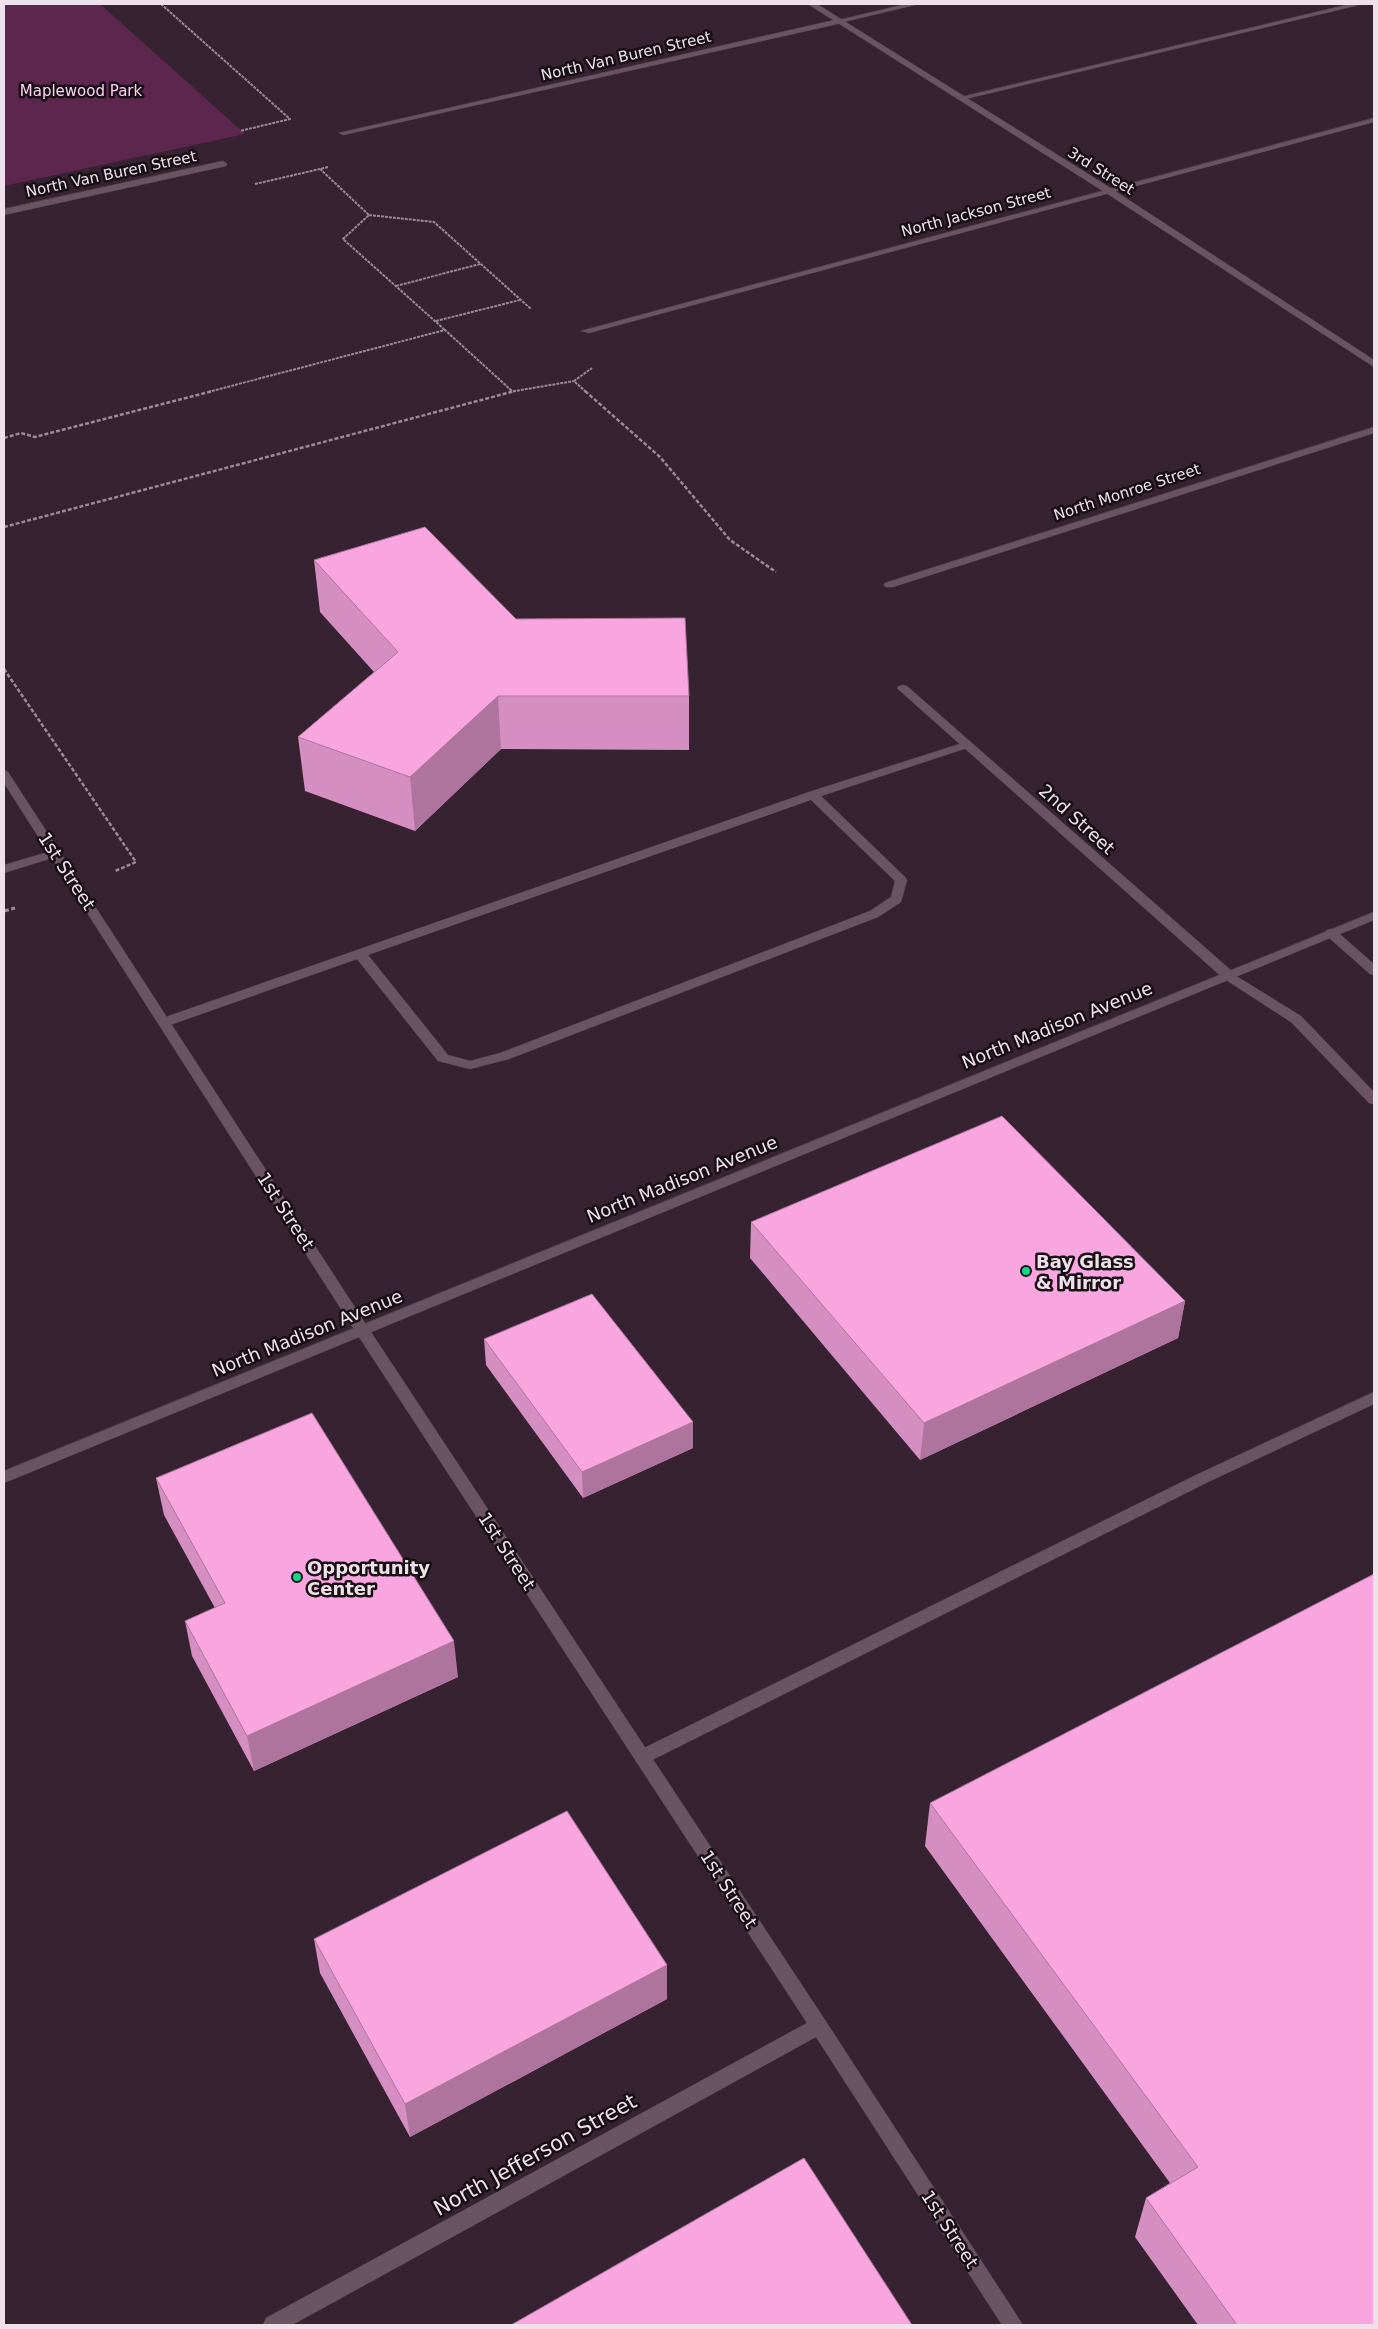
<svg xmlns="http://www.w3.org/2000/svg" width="1378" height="2329" viewBox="0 0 1378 2329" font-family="'DejaVu Sans',sans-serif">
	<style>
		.green { fill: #5d264f }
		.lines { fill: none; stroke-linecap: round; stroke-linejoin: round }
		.service-casing { stroke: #4f3e4a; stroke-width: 1 }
		.minor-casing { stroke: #4f3e4a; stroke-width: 1 }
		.tertiary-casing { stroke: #4f3e4a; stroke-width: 1 }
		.path-far2 { stroke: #9a8a96; stroke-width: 2; stroke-dasharray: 3 1; stroke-linecap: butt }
		.path-far1 { stroke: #9a8a96; stroke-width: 2.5; stroke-dasharray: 4 2; stroke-linecap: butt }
		.path { stroke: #9a8a96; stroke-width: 3; stroke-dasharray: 5 2.5; stroke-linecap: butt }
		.service { fill: #6a5463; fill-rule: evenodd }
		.minor { fill: #6a5463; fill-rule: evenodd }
		.tertiary { fill: #6a5463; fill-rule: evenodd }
		.wall { fill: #d58ec1 }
		.shaded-wall { fill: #ae749d }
		.building { fill: #f8a5e0; stroke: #ae749d }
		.poi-dot { fill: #11d98a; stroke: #180f15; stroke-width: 2 }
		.labels { text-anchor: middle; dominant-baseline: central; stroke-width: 5; stroke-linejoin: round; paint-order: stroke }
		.far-street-label { font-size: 15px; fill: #eee1ea; stroke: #180f15 }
		.far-park-label { font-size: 15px; fill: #fdd2f0; stroke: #180f15 }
		.street-label { font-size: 18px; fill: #eee1ea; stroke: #180f15 }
		.poi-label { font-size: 18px; font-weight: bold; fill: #eee1ea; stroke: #180f15; text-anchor: start }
		.near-street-label { font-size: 21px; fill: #eee1ea; stroke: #180f15 }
	</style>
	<rect width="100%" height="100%" fill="#362230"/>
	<path class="green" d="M4 4H100L245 134 4 186Z"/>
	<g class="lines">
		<defs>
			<path id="service" d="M1350 4H1363L961 100 957 98Z
				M839 19H842V23L343 135 339 133Z
				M223 161 227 164 226 166 4 215V209Z
				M1374 427V433L893 587H885L884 585 885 583Z
				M966 742 970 743 972 745 970 747 821 796 905 877 907 880 901 902 878 917 509 1059 470 1069 438 1061 357 959 170 1025H160L159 1022 160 1019 809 792ZM811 800 895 881 891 897 870 911 500 1053 470 1061 448 1055 368 955Z
				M1331 929 1335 930 1374 964V975L1370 974 1327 936 1325 933 1327 930Z
				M1228 971 1301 1016 1374 1092V1104L1369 1103 1291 1022 1223 978 1222 975Z
				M1374 1392V1404L1206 1483 648 1762 642 1764 636 1762 634 1757 636 1752 1196 1475Z"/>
			<path id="minor" d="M906 4H919L839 23 835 21Z
				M1374 118V122L589 333 581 331Z
				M903 685 907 686 1233 972 1234 975 1233 978H1223L899 690 897 688 899 686Z
				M4 770 8 772 367 1326 825 2020 1023 2325H1002L816 2037 292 2325H263L266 2318 807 2023 357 1334 52 858 4 873V865L48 852 4 783Z"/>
			<path id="tertiary" d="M808 4H817L1112 189 1374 360V367L1106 193Z
				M1374 912V920L4 1483V1471Z"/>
		</defs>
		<use href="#service" class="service-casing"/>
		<use href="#minor" class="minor-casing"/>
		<use href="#tertiary" class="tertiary-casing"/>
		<path class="path-far2" d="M161 4 290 119 240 131
			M328 167 320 169 369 215 343 239 445 330
			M255 184 320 169
			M369 215 434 222 531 309
			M396 286 480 264
			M436 321 520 300
			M208 392 445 330 512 391
			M509 392 574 381
			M586 392 574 381 592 368"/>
		<path class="path-far1" d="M585 391 660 457 730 540 776 572
			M4 438 21 433 35 437 213 391
			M4 527 515 391
			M4 669 136 862 115 871"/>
		<path class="path" d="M4 911 15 908"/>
		<use href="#service" class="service"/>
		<use href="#minor" class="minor"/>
		<use href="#tertiary" class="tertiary"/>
	</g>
	<path class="wall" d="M314 560 516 619 689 696V750L501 749 415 831 305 791 298 737 374 672 320 612Z
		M751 1222 1185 1301 1178 1338 920 1460 750 1258Z
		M484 1339 693 1422V1448L583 1498 486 1365Z
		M156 1478 458 1677 254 1771 192 1656 185 1621 215 1608 164 1515Z
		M930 1803 1374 2325H1198L1135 2237 1146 2198 1170 2183 925 1846Z
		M314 1939 667 1965V1999L410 2137 320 1973Z"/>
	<path class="shaded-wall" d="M498 696 501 749 415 831 410 777Z
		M1185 1301 1178 1338 920 1460 924 1423Z
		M693 1422V1448L583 1498 582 1472Z
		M454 1641 458 1677 254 1771 247 1736Z
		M667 1965V1999L410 2137 405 2104Z"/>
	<path class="building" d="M425 527 516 619 685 618 689 696H498L410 777 298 737 398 652 314 560Z
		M1002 1116 1185 1301 924 1423 751 1222Z
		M592 1294 693 1422 582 1472 484 1339Z
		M312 1413 454 1641 247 1736 185 1621 225 1603 156 1478Z
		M1374 1574V2325H1237L1146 2198 1198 2167 930 1803Z
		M567 1811 667 1965 405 2104 314 1939Z
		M804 2158 912 2325H511Z"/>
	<g class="poi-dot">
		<circle cx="1026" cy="1271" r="5"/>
		<circle cx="297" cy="1577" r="5"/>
	</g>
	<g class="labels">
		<g class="far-street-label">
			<text transform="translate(626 56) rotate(-13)">North Van Buren Street</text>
			<text transform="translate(1101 171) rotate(32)">3rd Street</text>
			<text transform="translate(111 174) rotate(-12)">North Van Buren Street</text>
			<text transform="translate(976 212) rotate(-15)">North Jackson Street</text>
			<text transform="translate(1127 492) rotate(-18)">North Monroe Street</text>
		</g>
		<g class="far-park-label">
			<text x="81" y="91">Maplewood Park</text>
		</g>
		<g class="street-label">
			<text transform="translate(1077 819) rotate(42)">2nd Street</text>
			<text transform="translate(67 871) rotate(57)">1st Street</text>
			<text transform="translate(1057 1025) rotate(-22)">North Madison Avenue</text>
			<text transform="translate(682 1179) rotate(-22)">North Madison Avenue</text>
			<text transform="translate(286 1211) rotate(57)">1st Street</text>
			<text transform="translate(307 1333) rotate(-22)">North Madison Avenue</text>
			<text transform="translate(507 1551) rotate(57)">1st Street</text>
			<text transform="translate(729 1889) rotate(57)">1st Street</text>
			<text transform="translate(950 2229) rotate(57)">1st Street</text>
		</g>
		<g class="poi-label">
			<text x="1036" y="1261">Bay Glass<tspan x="1036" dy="21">&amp; Mirror</tspan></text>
			<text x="307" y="1567">Opportunity<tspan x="307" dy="21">Center</tspan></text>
		</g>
		<g class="near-street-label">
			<text transform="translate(535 2155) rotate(-29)">North Jefferson Street</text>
		</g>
	</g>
	<rect width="1378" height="2329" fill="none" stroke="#eee1ea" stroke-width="10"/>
</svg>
